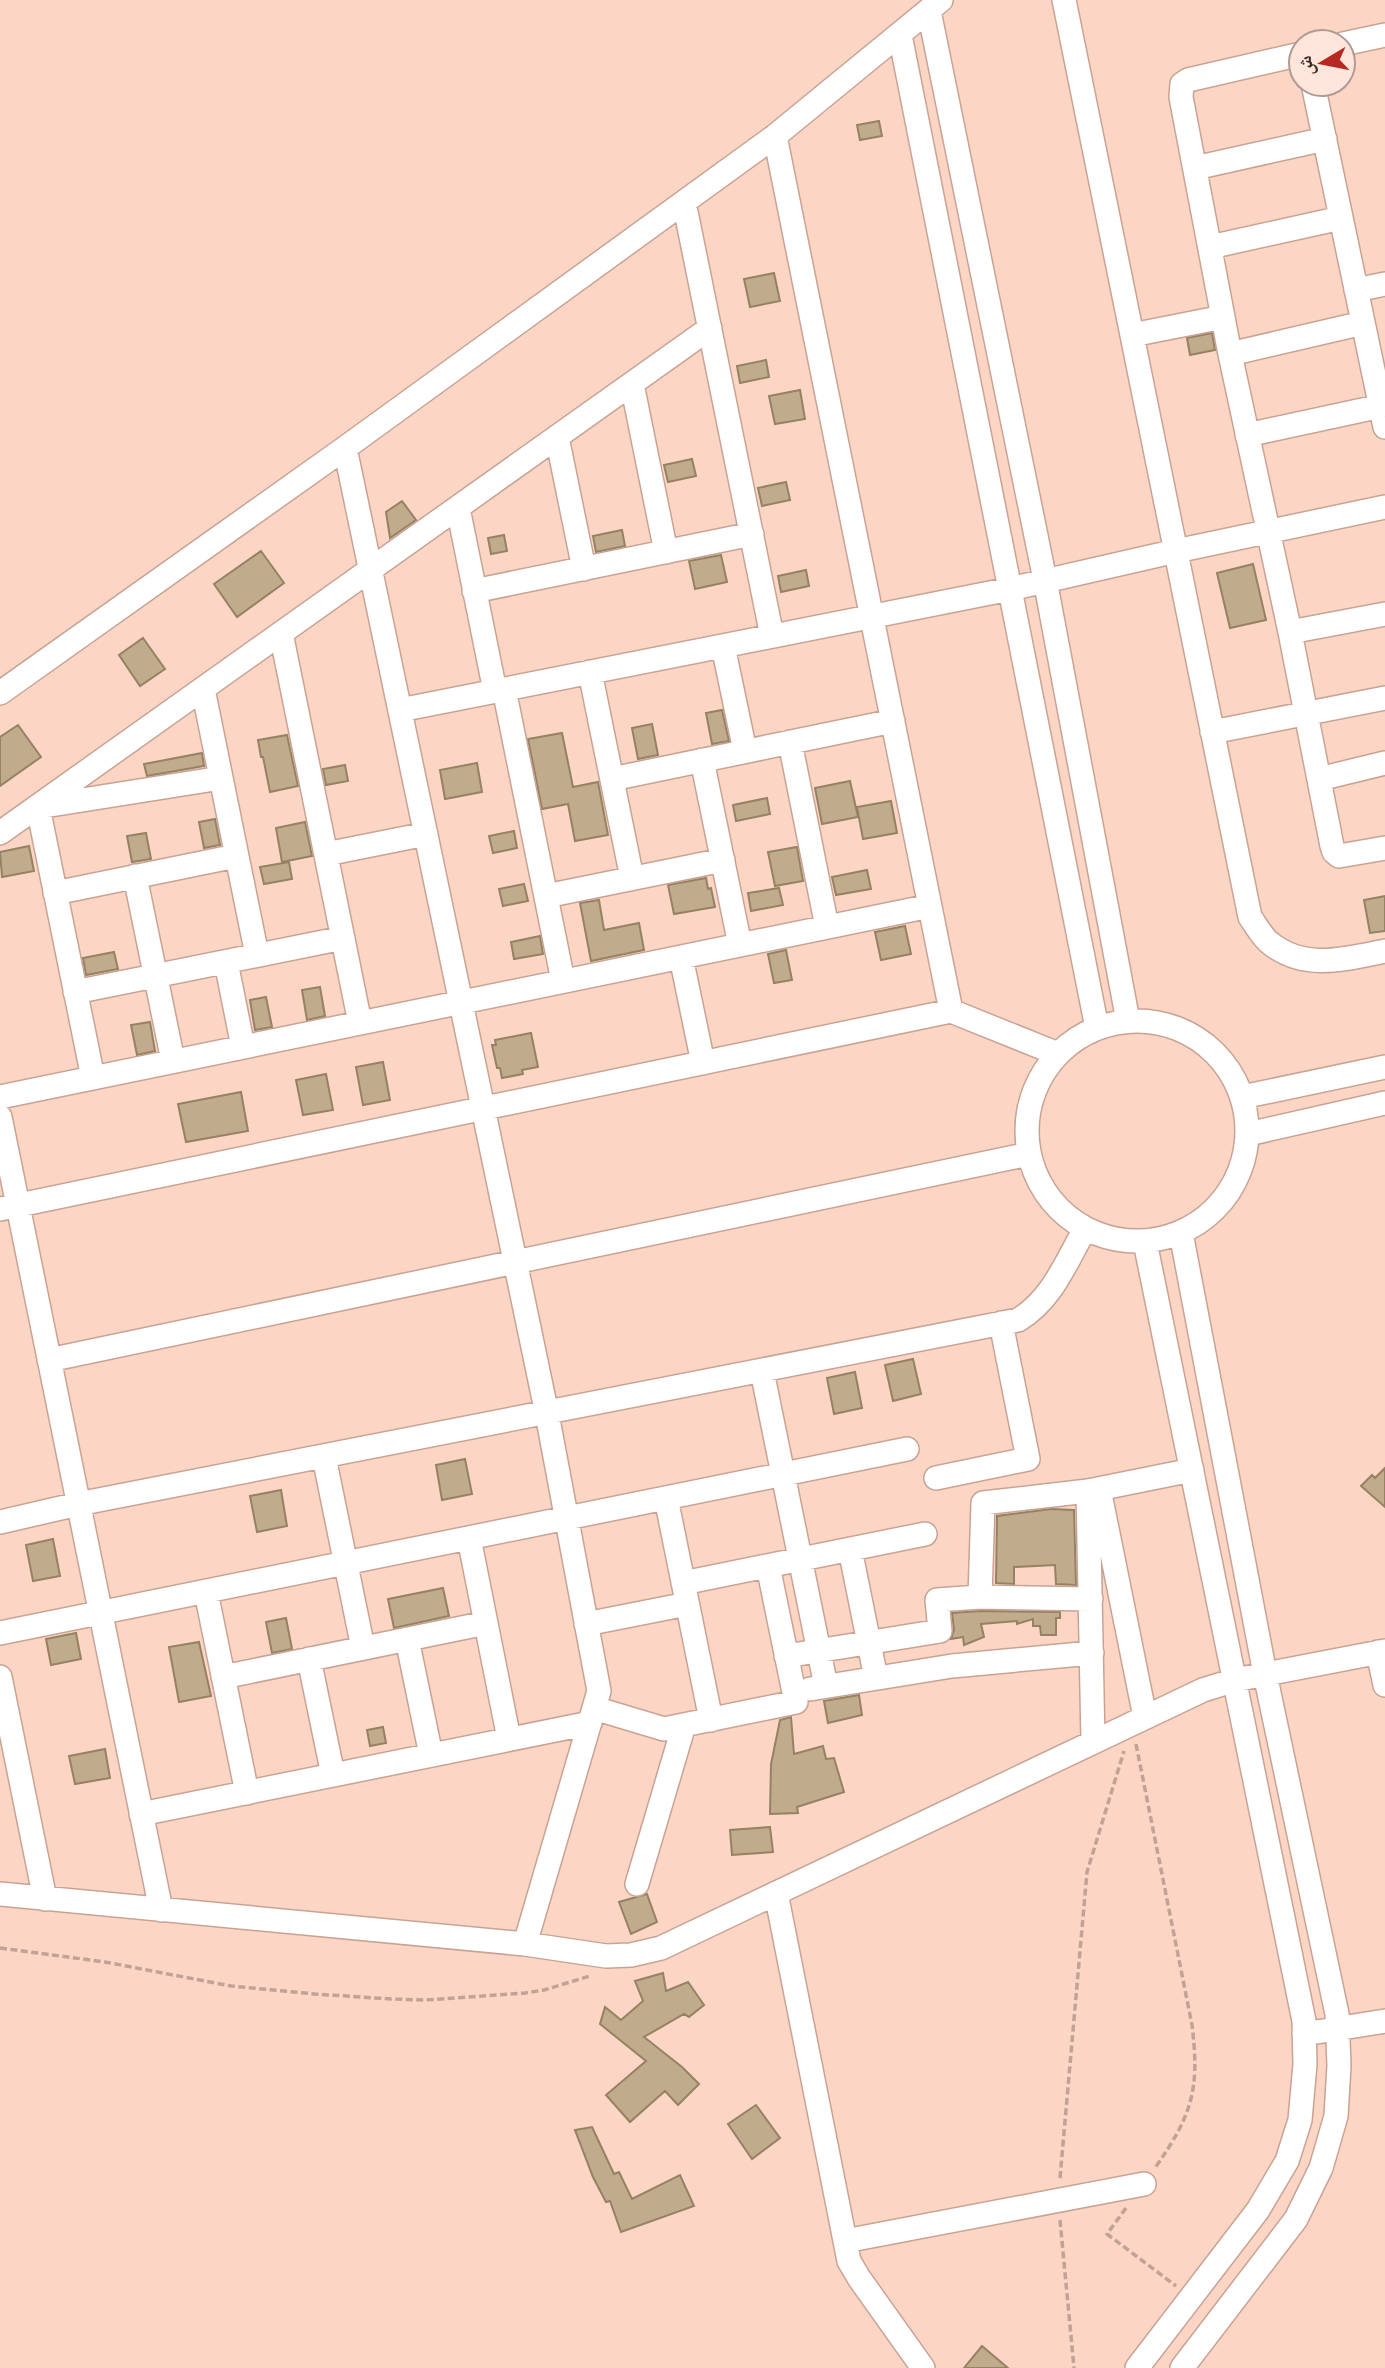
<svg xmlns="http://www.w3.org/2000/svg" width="1385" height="2368" viewBox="0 0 1385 2368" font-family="'Noto Sans','Noto Naskh Arabic',sans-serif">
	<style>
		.building { fill: #c0ab8c; stroke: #958263; stroke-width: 2 }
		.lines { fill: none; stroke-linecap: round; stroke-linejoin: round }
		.minor-casing { stroke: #c8a394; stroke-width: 26 }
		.path { stroke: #c1a295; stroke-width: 3.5; stroke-dasharray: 7 3.5; stroke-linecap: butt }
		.minor { stroke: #fff; stroke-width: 23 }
	</style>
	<rect width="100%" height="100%" fill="#fcd5c5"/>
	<path class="building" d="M879 121 882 136 860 140 857 125Z
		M774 273 780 301 750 307 744 279Z
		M1212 333 1215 350 1190 355 1187 338Z
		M766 360 769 377 740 383 737 366Z
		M800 390 805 419 775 424 769 396Z
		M692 459 696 476 668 482 664 465Z
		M786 482 790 500 762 506 758 488Z
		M402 501 416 520 390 538 386 512Z
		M622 530 625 546 596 552 593 536Z
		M504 535 507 551 491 554 488 538Z
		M261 551 284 583 237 617 214 584Z
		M721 555 727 582 695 589 689 561Z
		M1253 564 1266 620 1230 628 1217 573Z
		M806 570 809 586 781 592 778 576Z
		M143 638 165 669 140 686 119 655Z
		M722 710 729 741 712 744 706 713Z
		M652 724 658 755 638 759 632 728Z
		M18 725 41 757 0 786V737Z
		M562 733 573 787 598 782 608 835 575 841 568 804 542 809 528 739Z
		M287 735 298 786 270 792 263 757H261L258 740Z
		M202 753 204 766 147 776 144 764Z
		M477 763 482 792 445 799 440 770Z
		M345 765 348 781 326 785 323 769Z
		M850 781 858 817 822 824 815 788Z
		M767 798 770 814 736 821 733 805Z
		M891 801 897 833 863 839 857 807Z
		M215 819 220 845 204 848 199 822Z
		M305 822 312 856 282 862 276 828Z
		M514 831 517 848 493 853 489 836Z
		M146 833 151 859 132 862 127 836Z
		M29 846 34 871 2 877 0 852Z
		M797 847 803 881 775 886 768 852Z
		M289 862 292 879 264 884 260 867Z
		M867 870 871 889 836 895 832 877Z
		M706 878 708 889 711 888 715 907 674 914 668 885Z
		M524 884 528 901 503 906 499 889Z
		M779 888 783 905 751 911 748 893Z
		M1385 896V931L1370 933 1364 900Z
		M599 900 604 930 639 923 644 950 591 961 580 903Z
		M905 926 911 954 881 960 875 932Z
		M540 936 543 954 514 959 511 942Z
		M786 950 792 980 774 983 768 954Z
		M114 952 118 969 86 975 83 958Z
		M320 987 325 1016 307 1020 302 990Z
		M266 997 272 1027 255 1030 250 1000Z
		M150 1022 155 1051 137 1055 131 1025Z
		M531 1033 538 1067 522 1070 523 1074 502 1078 500 1068H497L492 1045H496L495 1040Z
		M383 1062 390 1100 363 1105 356 1067Z
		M326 1074 333 1110 303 1115 296 1080Z
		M241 1092 248 1131 186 1142 178 1104Z
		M913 1359 921 1394 893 1401 885 1365Z
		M855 1372 862 1408 834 1414 827 1378Z
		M465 1459 472 1494 442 1500 436 1465Z
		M1385 1468V1507L1361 1486 1372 1475 1375 1478Z
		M281 1490 287 1526 257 1532 250 1496Z
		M1051 1509 1074 1510 1076 1585 1056 1584 1055 1565 1014 1567V1584L996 1583 997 1516Z
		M53 1539 60 1576 33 1581 26 1545Z
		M443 1588 449 1616 394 1628 388 1599Z
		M980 1611 1060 1612V1618H1056V1635H1041L1040 1626H1033V1619L1017 1624V1621L981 1624 984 1637 964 1645 963 1637 951 1639 954 1630 952 1613Z
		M286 1618 292 1649 272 1653 266 1622Z
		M76 1633 81 1659 51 1665 46 1639Z
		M199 1642 211 1696 179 1702 169 1647Z
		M859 1695 862 1715 828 1723 824 1701Z
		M791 1717 794 1754 823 1746 826 1759 834 1758 844 1792 797 1807 798 1813 770 1814 771 1764 780 1720Z
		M383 1727 386 1743 370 1746 367 1730Z
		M105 1749 110 1778 75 1784 69 1756Z
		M770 1827 773 1852 732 1855 730 1830Z
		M647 1894 657 1922 631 1934 619 1902Z
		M663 1973 666 1991 688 1982 704 2005 689 2017 684 2014 644 2037 682 2067 699 2084 678 2105 665 2091 630 2122 606 2095 646 2061 600 2024 605 2007 621 2020 643 2001 635 1981Z
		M756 2105 780 2138 752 2159 728 2124Z
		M592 2127 614 2174 619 2172 632 2199 680 2175 694 2206 621 2232 610 2201 606 2202 593 2177 575 2130Z
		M982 2346 1008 2368H964Z"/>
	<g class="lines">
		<defs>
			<path id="minor" d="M1064 0 1250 917C1256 925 1262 937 1270 943 1304 971 1345 959 1385 951
				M929 11 1045 580 1128 1021
				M900 35 1097 1028
				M1343 44 1385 35
				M1301 54 1188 80 1182 84 1181 97 1230 354 1290 632 1332 846 1334 852 1339 856 1385 848
				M1313 84 1385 427
				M775 136 951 1011
				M1195 168 1325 139
				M684 202 772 636
				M1210 247 1341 218
				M1356 290 1385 284
				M1132 335 1223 317
				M1230 354 1363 323
				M632 384 666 552
				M1247 435 1381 406
				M557 437 584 569
				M345 448 547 1414 599 1691 525 1944
				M458 508 495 691
				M474 591 752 534
				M1290 632 1385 614
				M281 633 360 1023
				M723 646 745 751
				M590 672 632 878
				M203 689 257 955
				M504 689 563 981
				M0 693 345 448 775 136 941 0
				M400 710 1010 589 1176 551 1385 507
				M1212 732 1385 698
				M790 742 827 927
				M702 760 740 945
				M612 779 893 721
				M1319 779 1385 763
				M0 833 710 328
				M326 854 426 834
				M135 876 173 1061
				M55 893 236 856
				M546 896 723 860
				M681 957 703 1063
				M226 962 243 1047
				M75 992 343 938
				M1027 1131a110 110 0 1 1 220 0a110 110 0 1 1-220 0Z
				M93 1078 38 807 221 778
				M0 1097 930 906
				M1242 1097 1385 1067
				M0 1117 161 1910
				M1248 1134 1385 1103
				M0 1209 951 1011 1058 1054
				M1181 1233 1265 1674 1337 2014 1339 2066 1336 2116 1321 2168 1296 2219 1182 2368
				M49 1360 1029 1154
				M762 1371 826 1686
				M324 1457 363 1648
				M936 1478 1028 1459 1001 1323
				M1099 1489 1145 1717
				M1088 1491 1093 1742
				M666 1498 711 1720
				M0 1522 78 1504 1018 1320C1052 1300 1066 1262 1085 1229
				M469 1538 509 1739
				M850 1549 876 1678
				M683 1583 925 1534
				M206 1592 247 1793
				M980 1597 983 1503 1088 1491 1192 1470
				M586 1624 687 1604
				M0 1633 907 1449
				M407 1639 431 1755
				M1378 1652 1385 1685
				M786 1656 940 1631 937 1600 980 1597 1091 1599
				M309 1659 333 1775
				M0 1677 45 1899
				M223 1677 486 1623
				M810 1689 952 1666 1092 1653
				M594 1708 664 1729 796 1702 768 1566
				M141 1814 590 1723
				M637 1884 684 1725
				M776 1893 849 2261 859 2278 923 2368
				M0 1894 525 1944 606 1956 631 1955 661 1948 1203 1690 1235 1680 1385 1651
				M1304 2034 1385 2021
				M845 2241 1144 2184
				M1137 2368 1258 2210 1287 2161 1300 2120 1305 2064 1304 2021 1145 1242"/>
		</defs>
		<use href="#minor" class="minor-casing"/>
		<path class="path" d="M1136 1744 1192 2025C1200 2090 1192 2115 1155 2168
			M0 1948 105 1962 231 1986 315 1994 391 1999 425 2000 525 1993 544 1990 590 1976
			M1060 2178 1087 1872 1124 1751
			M1126 2208 1107 2234 1176 2286
			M1060 2220 1074 2368"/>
		<use href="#minor" class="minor"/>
	</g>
	<g transform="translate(1322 63) rotate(260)"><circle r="33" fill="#fee6dc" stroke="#b09b93" stroke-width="2"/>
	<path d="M0-5L12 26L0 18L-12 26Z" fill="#b72920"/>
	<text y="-10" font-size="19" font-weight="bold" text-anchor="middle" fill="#3a2b25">ش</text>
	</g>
</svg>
